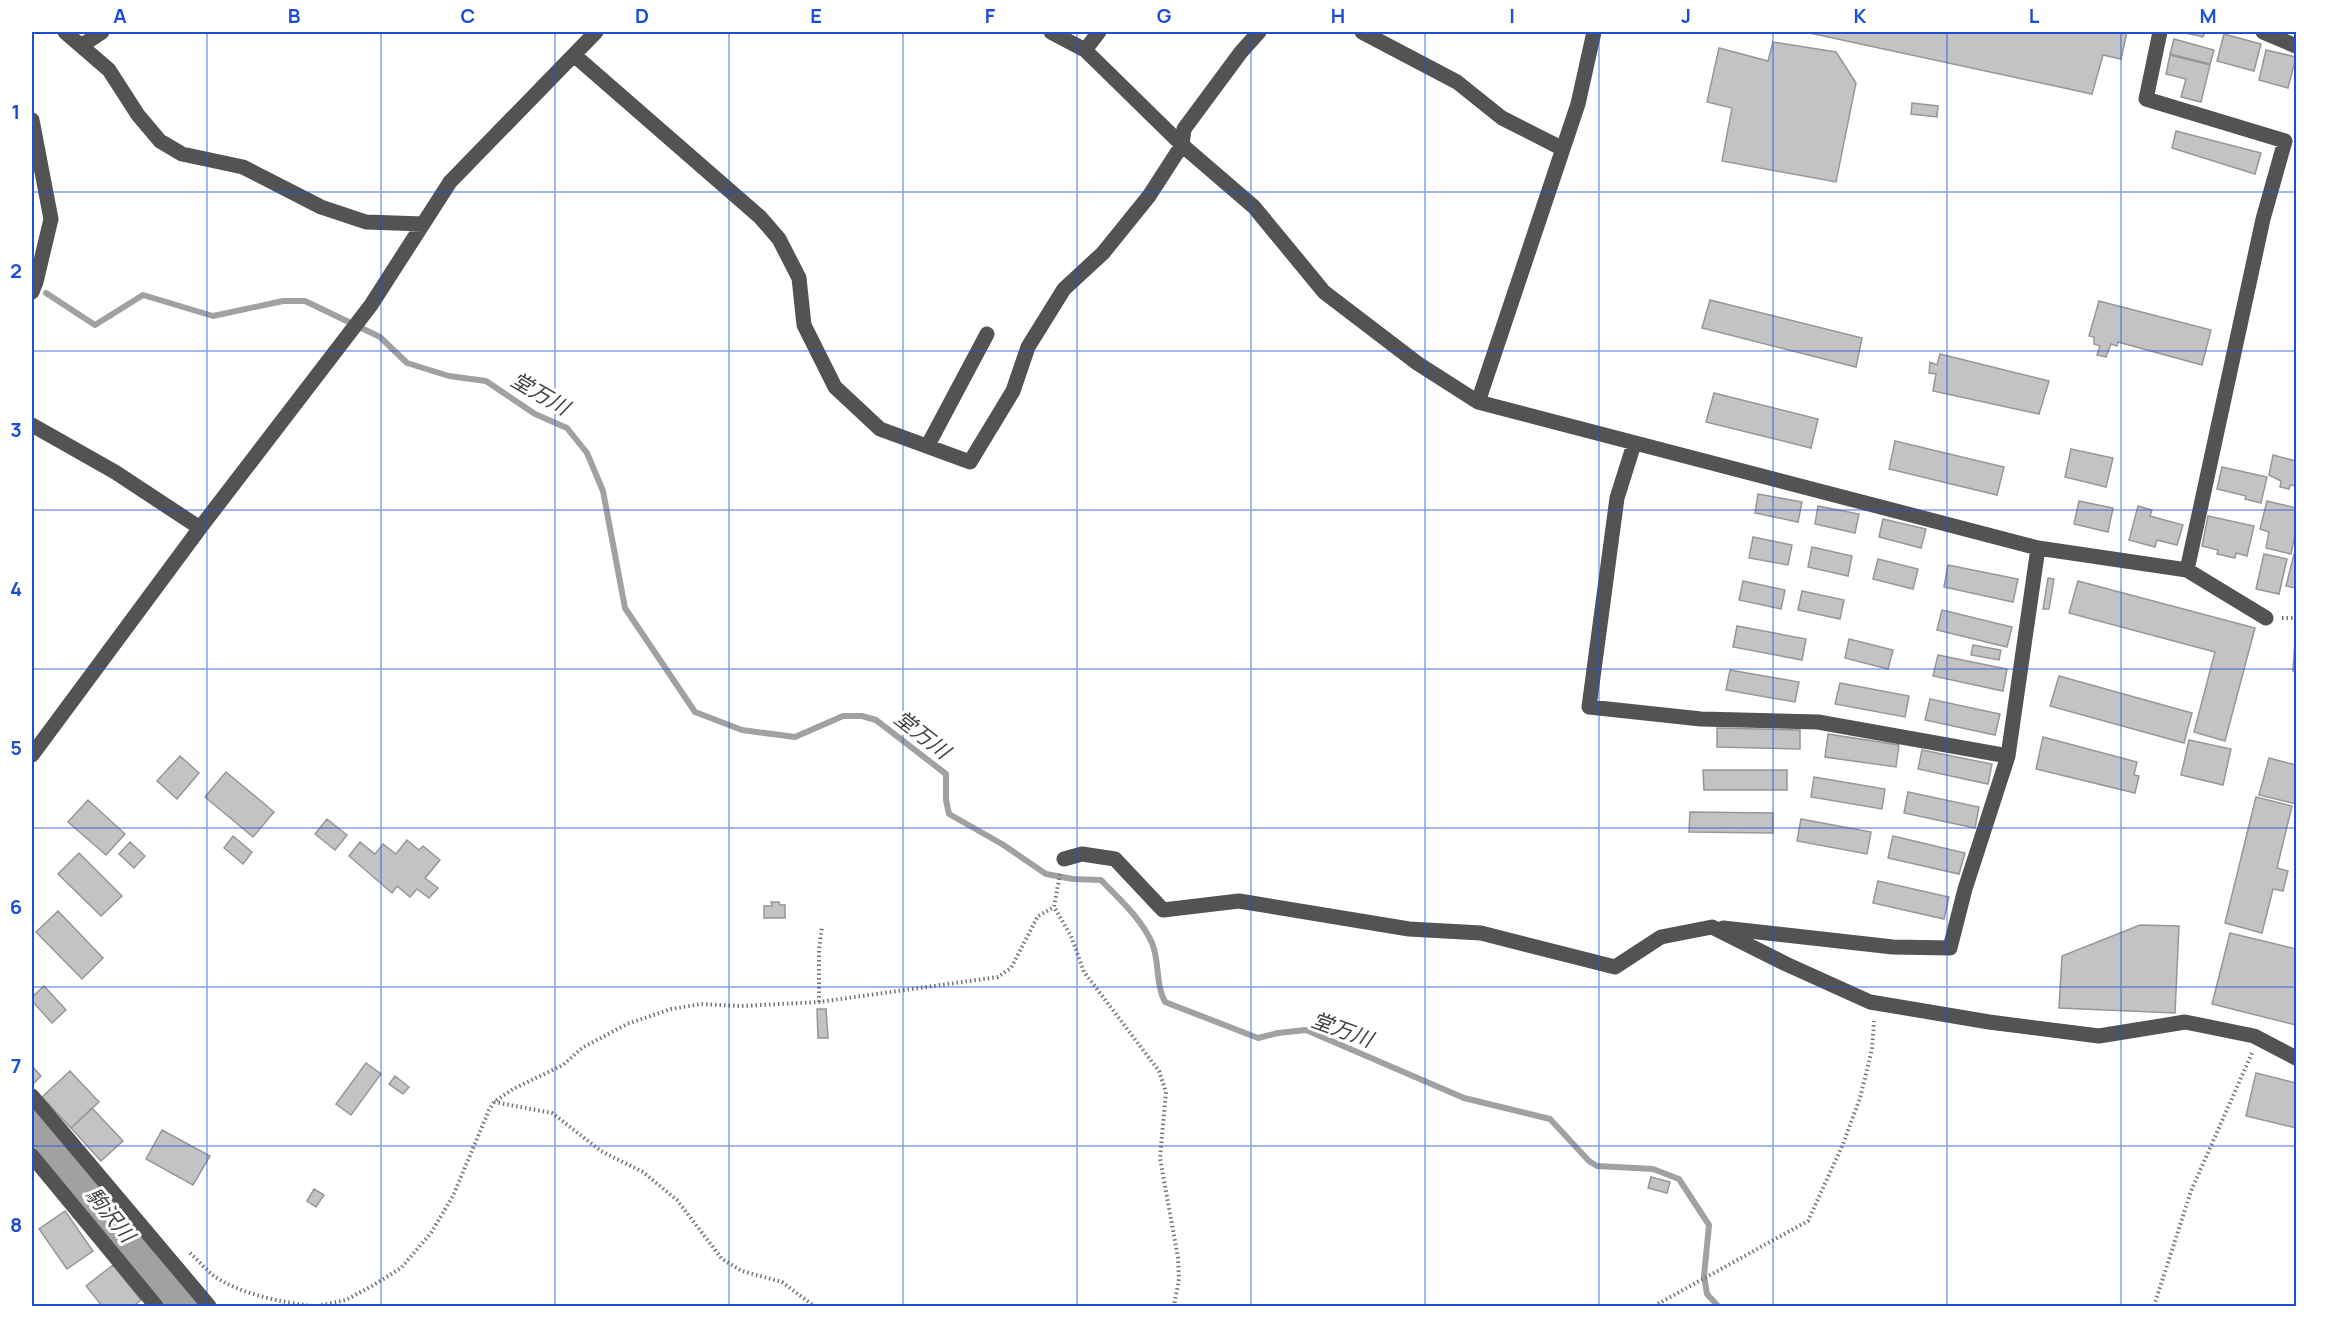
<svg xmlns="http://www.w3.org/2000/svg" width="2328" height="1338" font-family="Manrope,'Noto Sans JP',sans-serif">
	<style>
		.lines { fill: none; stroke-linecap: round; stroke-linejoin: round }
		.stream { stroke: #a1a1a1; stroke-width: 6 }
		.river { stroke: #a1a1a1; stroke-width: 38 }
		.building { fill: #c3c3c3; stroke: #979797; stroke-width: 1.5 }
		.path { stroke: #757575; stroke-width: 4; stroke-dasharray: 1.5 3; stroke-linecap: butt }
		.minor { stroke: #535353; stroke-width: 15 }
		.grid { fill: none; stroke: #1d4ed8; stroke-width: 1.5; stroke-opacity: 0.55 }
		.labels { text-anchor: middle; stroke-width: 6; stroke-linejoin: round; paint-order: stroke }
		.water-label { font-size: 21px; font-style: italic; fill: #424242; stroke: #fff }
		.neatline { fill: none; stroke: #1d4ed8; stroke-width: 2 }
		.grid-label { font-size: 20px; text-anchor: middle; font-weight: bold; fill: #1d4ed8 }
	</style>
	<rect width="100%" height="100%" fill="#fff"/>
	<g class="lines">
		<path class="stream" d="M46 293 95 325 143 295 213 316 283 301H305L380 337 407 363 449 376 486 381 535 414 567 428 587 453 603 491 625 608 695 712 742 730 795 737 843 716H862L876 720 946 774V800L949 814 1002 844 1046 874 1073 879 1101 880C1119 899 1141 918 1152 943 1160 962 1155 983 1165 1002L1258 1038 1278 1033 1306 1030 1464 1098 1550 1119 1589 1161 1597 1166 1653 1169 1679 1179 1709 1225 1704 1276 1707 1294 1718 1306"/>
		<path class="river" d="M32 1128 89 1190 183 1306"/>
	</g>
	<path class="building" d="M1805 32H2127L2121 59 2103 55 2092 94Z
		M2181 32H2205L2203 37Z
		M2224 34 2261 44 2254 71 2217 61Z
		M2174 39 2214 50 2210 64 2170 54Z
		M1773 42 1836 52 1856 83 1836 182 1722 161 1732 108 1707 102 1719 48 1768 61Z
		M2266 50 2296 57 2288 88 2259 80Z
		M2170 55 2210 65 2201 102 2181 97 2186 79 2166 74Z
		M1912 103 1938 106 1937 117 1911 114Z
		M2176 131 2261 153 2255 174 2172 148Z
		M1710 300 1862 338 1856 367 1702 328Z
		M2099 301 2211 330 2202 365 2118 342 2117 346 2111 344 2106 357 2097 355 2100 346 2094 344V337L2089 336Z
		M1940 354 2049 381 2039 414 1933 391 1936 374 1929 373 1930 362 1937 365Z
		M1714 393 1818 419 1811 448 1706 422Z
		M1895 441 2004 467 1997 495 1889 469Z
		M2071 449 2113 458 2106 487 2065 477Z
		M2273 455 2296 461V486L2290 485 2289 489 2280 487 2281 481 2269 475Z
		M2222 467 2267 477 2261 503 2245 499 2246 496 2217 489Z
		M1758 494 1802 502 1798 522 1755 513Z
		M2079 501 2113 508 2108 532 2074 524Z
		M2267 501 2296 508V530L2291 554 2266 548 2269 532 2260 529Z
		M1818 506 1859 514 1855 533 1815 524Z
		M2138 506 2152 510 2150 516 2183 525 2177 545 2157 540 2155 547 2129 540Z
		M2208 516 2254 526 2247 556 2236 553 2235 558 2217 554 2218 550 2202 546Z
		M1883 519 1926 529 1921 548 1879 537Z
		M1753 537 1792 545 1788 565 1749 558Z
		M1812 547 1852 556 1848 576 1808 567Z
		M2264 554 2287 559 2279 594 2256 589Z
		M2294 554 2296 555V588L2286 586Z
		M1878 559 1918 569 1913 589 1873 579Z
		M1948 565 2018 579 2013 602 1944 587Z
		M2048 578 2054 579 2049 609H2043Z
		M1743 581 1785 590 1781 609 1739 600Z
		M2078 581 2255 628 2225 741 2194 732 2215 652 2069 613Z
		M1802 591 1844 600 1840 619 1798 610Z
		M1942 610 2012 627 2007 647 1937 630Z
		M1737 626 1806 639 1802 660 1733 647Z
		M1849 639 1893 650 1888 669 1845 658Z
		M2295 641H2296V671H2293Z
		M1973 645 2001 650 1999 660 1971 655Z
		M1938 655 2007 669 2003 691 1933 676Z
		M1730 670 1799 682 1795 702 1726 690Z
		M2059 676 2192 713 2184 743 2050 706Z
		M1840 683 1909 696 1905 717 1835 704Z
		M1930 699 2000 714 1995 735 1925 720Z
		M1717 728 1800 730V749L1717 747Z
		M1828 734 1899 745 1896 767 1825 757Z
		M2043 737 2137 762 2134 775 2139 776 2135 793 2036 769Z
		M2189 740 2231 749 2223 785 2181 775Z
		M1922 750 1992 764 1988 784 1918 769Z
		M180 756 199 773 177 799 157 781Z
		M2269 758 2296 765V804L2259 795Z
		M1703 770H1787V790H1704Z
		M226 772 274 812 253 837 205 797Z
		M1814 777 1885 789 1882 809 1811 797Z
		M1908 792 1979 807 1975 828 1904 813Z
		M2256 797 2292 806 2277 868 2288 871 2283 891 2273 889 2262 933 2225 923Z
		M88 800 125 834 106 855 68 822Z
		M1690 812 1773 813V833L1689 832Z
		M327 819 347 835 335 850 315 834Z
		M1801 819 1871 832 1867 854 1797 841Z
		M233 836 252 852 243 864 224 848Z
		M1893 836 1965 853 1959 874 1888 858Z
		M407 840 419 850 423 846 440 860 425 878 438 888 429 898 417 889 410 897 397 886 392 893 349 856 360 842 375 854 383 844 396 854Z
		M130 842 145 856 134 868 119 854Z
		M79 853 122 896 101 916 58 874Z
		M1878 881 1949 897 1944 919 1873 903Z
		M771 902H779L780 905H785V918H764V906H772Z
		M58 911 103 958 82 979 36 932Z
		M2140 925 2179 926 2175 1013 2059 1008 2062 956Z
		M2230 933 2296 949V1025L2212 1004Z
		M44 986 66 1010 52 1023 32 1001V997Z
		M817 1009H826L828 1038H818Z
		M366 1063 381 1074 351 1115 336 1104Z
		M32 1066 41 1076 32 1085Z
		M70 1071 99 1102 71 1128 42 1097Z
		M2256 1073 2296 1083V1128L2246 1116Z
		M395 1076 409 1087 403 1094 389 1084Z
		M92 1108 123 1141 101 1161 71 1128Z
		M162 1130 210 1156 193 1185 146 1159Z
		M1651 1177 1670 1182 1667 1193 1648 1188Z
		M314 1189 324 1195 316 1207 307 1201Z
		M65 1211 93 1251 67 1269 39 1229Z
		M113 1265 141 1300 133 1306H102L86 1286Z"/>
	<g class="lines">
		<path class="path" d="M2282 618H2296
			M1060 874 1054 907 1071 936 1084 972 1159 1071 1166 1092 1160 1158 1178 1258 1179 1279 1174 1306
			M819 1002V950L822 926
			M494 1102 552 1113 601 1151 643 1172 677 1200 722 1259 742 1271 782 1282 814 1306
			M190 1253C198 1260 205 1269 214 1276 240 1294 281 1302 312 1306
			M317 1306 346 1300 372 1286 401 1268 431 1233 453 1196 489 1110 494 1102 513 1089 563 1065 582 1048 627 1024 671 1009 701 1004 741 1006 819 1002 998 977 1011 968 1038 916 1054 907
			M1654 1306 1808 1221 1843 1144 1860 1098 1872 1049 1874 1021
			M2154 1306 2191 1191 2252 1053"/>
		<path class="minor" d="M65 32 109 70 138 115 160 141 182 154 243 167 321 207 366 222 423 224
			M1051 32 1085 50 1182 145 1254 207 1324 292 1417 363 1478 402 2038 548 2187 570 2266 618
			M1362 32 1457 82 1502 118 1563 149
			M2160 32 2146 99 2285 141 2263 219 2187 570
			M2263 32 2296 46
			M81 46 102 32
			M1085 50 1099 32
			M574 55 760 217 779 239 799 278 804 325 835 387 880 429 970 462 1013 391 1028 347 1064 289 1103 253 1149 196 1182 145 1184 129 1241 52 1259 32
			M32 120 51 219 36 282 32 292
			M1478 402 1578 104 1594 32
			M32 425 115 472 200 528
			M1634 444 1617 498 1589 707 1701 719 1818 722 2008 756
			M928 445 987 334
			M32 755 200 528 371 305 450 182 596 32
			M1064 859 1082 854 1115 859 1163 910 1239 901 1409 929 1481 933 1615 967 1661 937 1712 927 1786 964 1870 1002 1989 1022 2099 1036 2185 1022 2254 1036 2296 1058
			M1723 928 1893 947 1950 948 1965 889 2008 756 2038 548
			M32 1096 209 1306
			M32 1156 156 1306"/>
	</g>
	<path class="grid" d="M207 32V1306M381 32V1306M555 32V1306M729 32V1306M903 32V1306M1077 32V1306M1251 32V1306M1425 32V1306M1599 32V1306M1773 32V1306M1947 32V1306M2121 32V1306M32 192H2296M32 351H2296M32 510H2296M32 669H2296M32 828H2296M32 987H2296M32 1146H2296"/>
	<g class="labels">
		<g class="water-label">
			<text transform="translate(540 394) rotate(30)" y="7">堂万川</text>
			<text transform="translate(922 735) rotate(38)" y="7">堂万川</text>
			<text transform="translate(1342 1030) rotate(20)" y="7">堂万川</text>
			<text transform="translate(110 1215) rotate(51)" y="7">駒沢川</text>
		</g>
	</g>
	<rect width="2328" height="1338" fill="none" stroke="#ffffff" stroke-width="66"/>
	<rect x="33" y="33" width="2262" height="1272" class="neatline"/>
	<g class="grid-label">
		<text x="120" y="23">A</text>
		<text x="294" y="23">B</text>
		<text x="468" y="23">C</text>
		<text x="642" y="23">D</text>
		<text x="816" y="23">E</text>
		<text x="990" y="23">F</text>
		<text x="1164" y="23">G</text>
		<text x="1338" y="23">H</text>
		<text x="1512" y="23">I</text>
		<text x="1686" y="23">J</text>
		<text x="1860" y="23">K</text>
		<text x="2034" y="23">L</text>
		<text x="2208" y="23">M</text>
		<text x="16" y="119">1</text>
		<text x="16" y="278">2</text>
		<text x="16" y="437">3</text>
		<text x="16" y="596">4</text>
		<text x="16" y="755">5</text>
		<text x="16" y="914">6</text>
		<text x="16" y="1073">7</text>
		<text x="16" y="1232">8</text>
	</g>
</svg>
